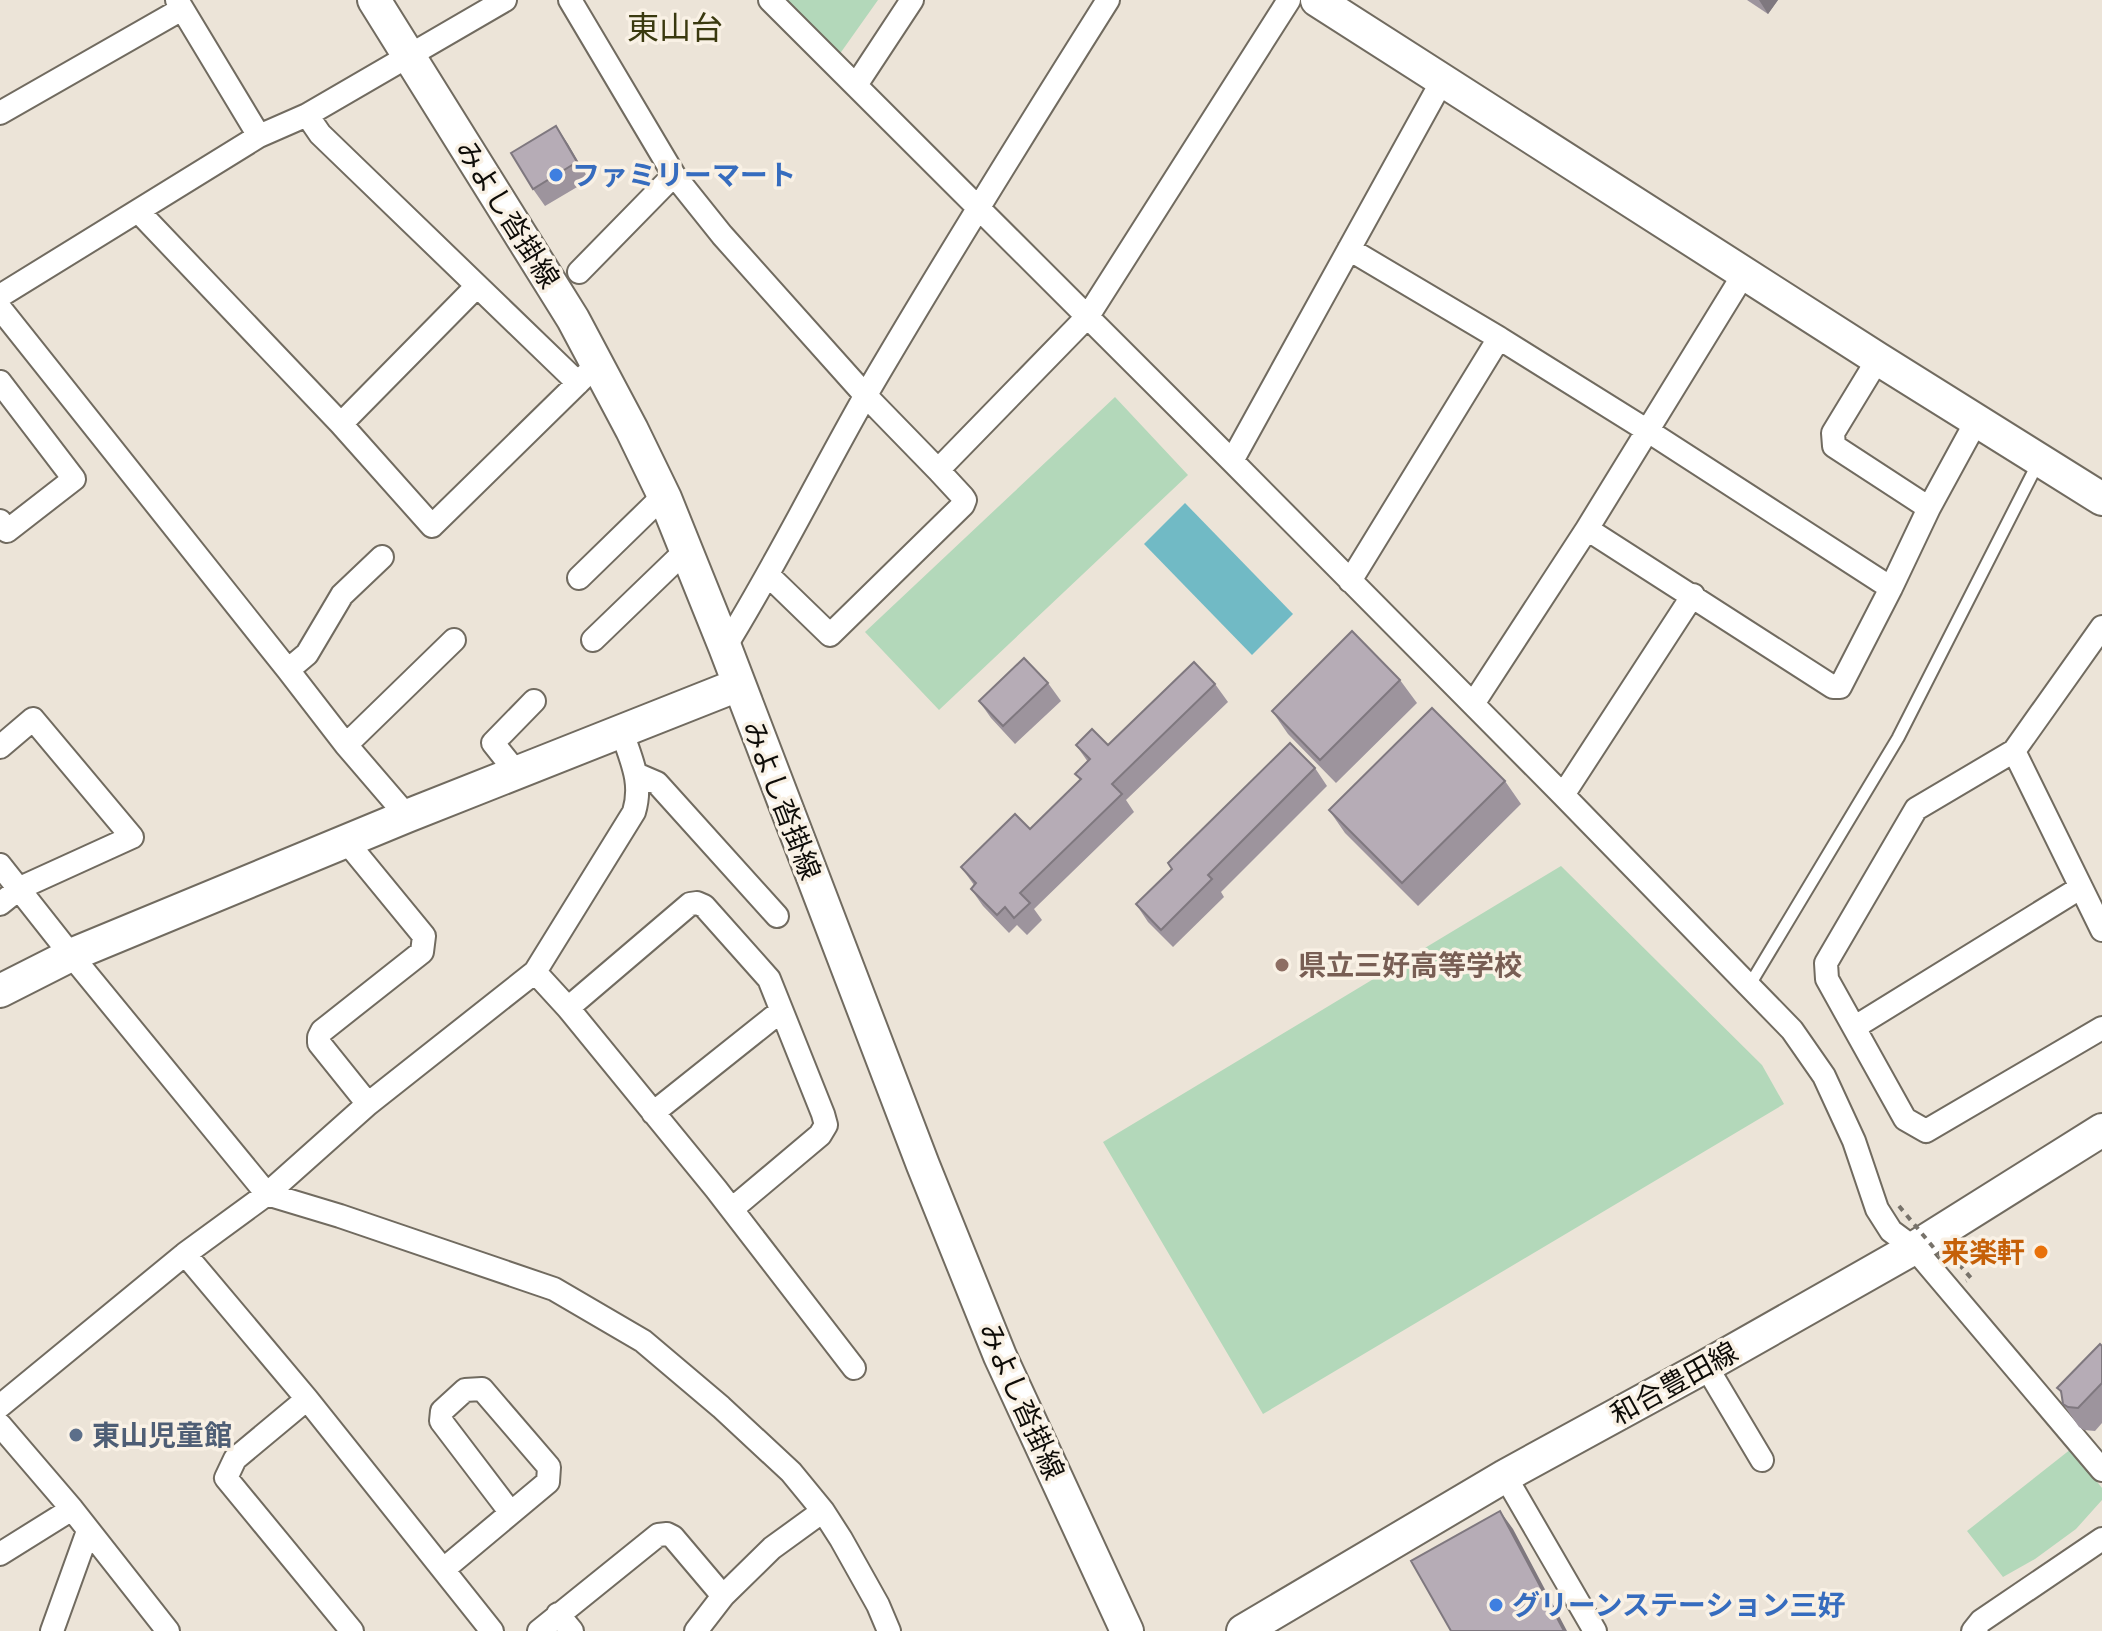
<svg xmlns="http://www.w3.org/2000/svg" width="2102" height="1631" font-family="'Archivo Narrow','Noto Sans JP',sans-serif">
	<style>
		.green { fill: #b3d8ba }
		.water { fill: #71bac5 }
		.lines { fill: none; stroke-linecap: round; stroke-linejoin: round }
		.lane-casing { stroke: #716b60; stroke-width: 15 }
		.street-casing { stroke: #716b60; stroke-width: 26 }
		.secondary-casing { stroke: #716b60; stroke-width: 36 }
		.path { stroke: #77726a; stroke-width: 4; stroke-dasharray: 6 6; stroke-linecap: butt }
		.lane { stroke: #fff; stroke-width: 11 }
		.street { stroke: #fff; stroke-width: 22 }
		.secondary { stroke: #fff; stroke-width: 32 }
		.path-bridge { stroke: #77726a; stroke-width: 4; stroke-dasharray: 6 6; stroke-linecap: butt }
		.wall { fill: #9d949d }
		.shaded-wall { fill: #7f787f }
		.building { fill: #b6acb6; stroke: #7f787f; stroke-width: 2 }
		.shop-dot { fill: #3f7fe0; stroke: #f9f1e5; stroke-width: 3 }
		.education-dot { fill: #8d6e63; stroke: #f9f1e5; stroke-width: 3 }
		.food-dot { fill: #e8710a; stroke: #f9f1e5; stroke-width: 3 }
		.service-dot { fill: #5c6f8a; stroke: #f9f1e5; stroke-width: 3 }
		.labels { text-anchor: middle; stroke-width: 7; stroke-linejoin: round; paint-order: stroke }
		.shop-label { font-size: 28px; font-weight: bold; fill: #366cbe; stroke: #f9f1e5; text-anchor: start }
		.street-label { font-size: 28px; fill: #0e0c08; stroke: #f9f1e5 }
		.education-label { font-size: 28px; font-weight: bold; fill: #785e54; stroke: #f9f1e5; text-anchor: start }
		.food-label { font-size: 28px; font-weight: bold; fill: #c56008; stroke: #f9f1e5; text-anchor: end }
		.service-label { font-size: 28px; font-weight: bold; fill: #4e5e75; stroke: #f9f1e5; text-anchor: start }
		.quarter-label { font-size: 32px; fill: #3a390f; stroke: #f9f1e5 }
	</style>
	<rect width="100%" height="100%" fill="#ece4d8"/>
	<path class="green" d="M786 0H878L839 55Z
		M1115 397 1188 475 939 710 865 632Z
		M1561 866 1762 1065 1784 1104 1263 1414 1103 1142Z
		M2071 1449 2102 1488V1500L2076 1529 2035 1559 2003 1577 1967 1531Z"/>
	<path class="water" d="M1185 503 1293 614 1252 655 1144 544Z"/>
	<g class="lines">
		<g class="lane-casing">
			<path id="lane" d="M1749 986 1898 738 2039 461"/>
		</g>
		<g class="street-casing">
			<path id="street" d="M177 0 259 136
				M570 0 674 175 722 235 866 396 938 470 1088 316 1289 0
				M770 0 1232 461 1563 795 1792 1030 1824 1076 1854 1141 1877 1209 1891 1231 1914 1248 2102 1470
				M856 85 912 0
				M0 113 182 9
				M307 115 320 134 578 383
				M139 212 341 424 432 526 578 383 588 373 600 367
				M1349 249 1499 338 1648 431 1891 588
				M579 272 674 175
				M0 296 259 136 307 115 505 0
				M0 308 288 670 346 745 407 816
				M1878 359 1833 433 1834 446 1929 508
				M0 382 74 479 7 531 0 521
				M341 424 477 286
				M1232 461 1442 81
				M1587 529 1833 687H1840L1891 588 1929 508 1977 420
				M768 575 830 635 963 505 965 500 963 497 938 470
				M579 578 655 504 665 498
				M1350 581 1499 338
				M2102 627 2014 751 2102 930
				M593 640 676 560 688 557
				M725 647C776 565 819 477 867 393 945 260 1026 130 1108 0
				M288 670 307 654 342 595 382 557
				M1473 704 1587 529 1745 272
				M346 745 454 640
				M0 747 33 719 132 837 20 888 0 904
				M2014 751 1916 809 1826 963 1827 979 1905 1119 1926 1131 2102 1028
				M517 773 493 743 534 701
				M636 774 657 783 777 916
				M1563 795 1693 595
				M346 841 424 936 422 952 322 1031 319 1037V1043L368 1104
				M0 865 71 955 267 1194 340 1216 554 1289 643 1341 721 1407 791 1472 823 1511 841 1539 878 1605 889 1631
				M535 972 568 1008 716 1189 854 1368
				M568 1008 690 904 697 903 704 906 769 979 823 1114 826 1125 820 1135 732 1209
				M1855 1027 2080 888
				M653 1113 781 1011
				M185 1254 307 1399 492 1631
				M1706 1366 1762 1460
				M307 1399 235 1459 226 1478 352 1631
				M0 1406 185 1254 267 1194 368 1104 535 972 634 812C643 782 631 760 622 732
				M0 1425 72 1509 168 1631
				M1505 1476 1595 1631
				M0 1554 72 1509
				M444 1569 548 1482 549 1467 482 1389 465 1390 442 1411 441 1421 511 1513
				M558 1614 572 1631
				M52 1631 88 1531
				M539 1631 658 1535 667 1534 673 1537 723 1596
				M696 1631 723 1596 772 1548 823 1511
				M1973 1631 1981 1621 2102 1539"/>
		</g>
		<g class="secondary-casing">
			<path id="secondary" d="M374 0 573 319 632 430 665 498 725 647 923 1165 1000 1356 1127 1631
				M1317 0 1878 359 2102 499
				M0 991 71 955 407 816 738 685
				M1243 1631 1505 1476 1706 1366 1914 1248 2102 1130"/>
		</g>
		<path class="path" d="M1951 1255 1971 1278 1966 1281"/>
		<use href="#lane" class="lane"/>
		<use href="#street" class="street"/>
		<use href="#secondary" class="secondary"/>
		<path class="path-bridge" d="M1899 1206 1943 1259"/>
	</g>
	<path class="wall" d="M1747 0H1778L1768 14Z
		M556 126 589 180 545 206 533 189Z
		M1400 680 1417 703 1336 783 1288 734 1272 711Z
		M1048 683 1061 701 1015 744 991 718 979 701Z
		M1215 684 1228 702 1126 800 1134 812 1034 909 1042 920 1027 935 1017 925 1009 933 983 906 971 889 974 885 961 867 1030 829 1080 780 1075 774 1088 762 1076 745H1108Z
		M1315 768 1327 786 1221 892 1224 897 1173 947 1148 922 1136 904Z
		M1505 781 1521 804 1418 906 1345 833 1329 810Z
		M2102 1346V1423L2095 1431 2084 1430 2079 1427 2063 1404 2061 1393 2057 1388Z"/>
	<path class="shaded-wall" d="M1759 0H1778L1768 14Z
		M556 126 568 144 589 180 577 162Z
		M1500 1511 1513 1529 1567 1631H1564Z"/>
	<path class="building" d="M556 126 577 162 533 189 511 153Z
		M1352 631 1400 680 1320 760 1272 711Z
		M1024 658 1048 683 1003 726 979 701Z
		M1194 662 1215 684 1112 784 1122 794 1020 893 1030 903 1014 918 1005 907 997 915 971 889 976 883 961 867 1015 814 1030 829 1081 779 1075 774 1090 759 1076 745 1092 729 1108 745Z
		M1432 708 1505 781 1402 883 1329 810Z
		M1290 743 1315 768 1208 875 1212 879 1161 930 1136 904 1172 869 1168 863Z
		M2100 1344 2102 1346V1383L2078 1408 2068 1407 2063 1404 2061 1391 2057 1388Z
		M1500 1511 1564 1631H1451L1411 1561Z"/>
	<g class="shop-dot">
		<circle cx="556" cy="175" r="8"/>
		<circle cx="1496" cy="1605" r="8"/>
	</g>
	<circle class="education-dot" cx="1282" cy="965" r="8"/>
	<circle class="food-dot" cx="2041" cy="1252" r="8"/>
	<circle class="service-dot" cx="76" cy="1435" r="8"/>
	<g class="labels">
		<g class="shop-label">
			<text x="572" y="185">ファミリーマート</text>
			<text x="1512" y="1615">グリーンステーション三好</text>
		</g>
		<g class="street-label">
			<text transform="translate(508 214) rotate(58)" y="10">みよし沓掛線</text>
			<text transform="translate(782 800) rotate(69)" y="10">みよし沓掛線</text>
			<text transform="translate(1674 1383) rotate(-29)" y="10">和合豊田線</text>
			<text transform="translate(1022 1401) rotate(66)" y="10">みよし沓掛線</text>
		</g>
		<g class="education-label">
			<text x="1298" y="975">県立三好高等学校</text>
		</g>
		<g class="food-label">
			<text x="2025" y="1262">来楽軒</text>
		</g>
		<g class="service-label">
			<text x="92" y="1445">東山児童館</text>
		</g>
		<g class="quarter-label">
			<text x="675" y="39">東山台</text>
		</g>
	</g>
</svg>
